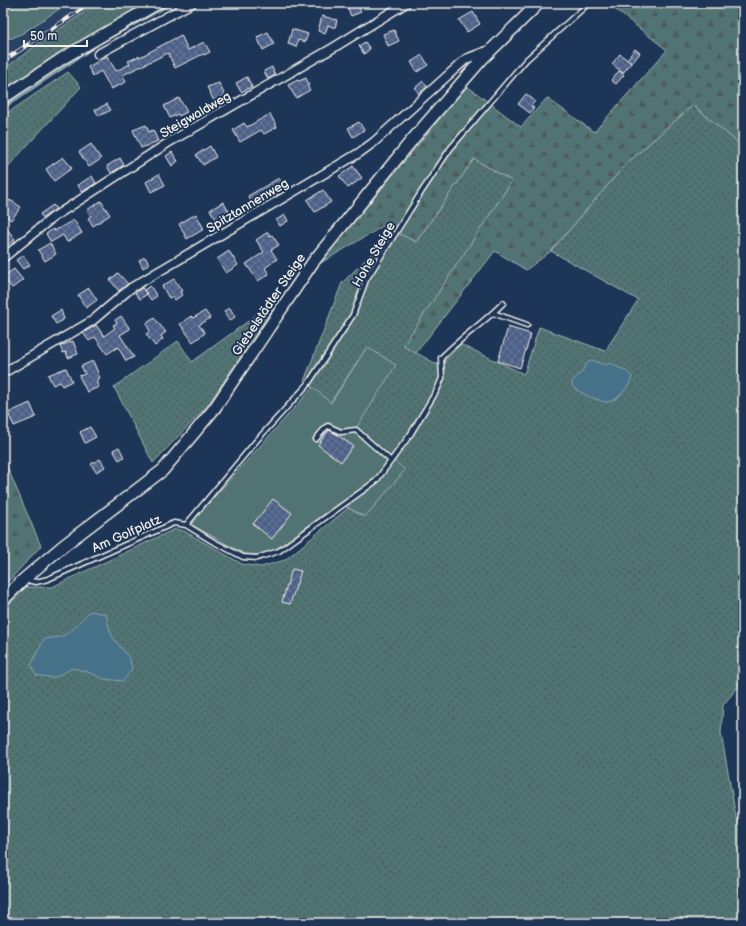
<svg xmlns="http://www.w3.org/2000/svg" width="746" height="926" font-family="'Balsamiq Sans',sans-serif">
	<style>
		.built { fill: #2c4266 }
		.grass { fill: url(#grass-dots); stroke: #a2b2ae }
		.forest { fill: url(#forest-firs); stroke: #a2b2ae }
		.garden { fill: #517373; stroke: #a2b2ae }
		.water { fill: #457189; stroke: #8ba4af }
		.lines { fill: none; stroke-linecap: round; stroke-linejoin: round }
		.stream { stroke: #8ba4af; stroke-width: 2.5 }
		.building { fill: url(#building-cross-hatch); stroke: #f4f1e8 }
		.lane-casing { stroke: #f4f1e8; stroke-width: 7 }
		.street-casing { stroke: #f4f1e8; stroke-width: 11 }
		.secondary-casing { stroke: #f4f1e8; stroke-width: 14 }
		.lane { stroke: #1d3557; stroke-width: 4 }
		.street { stroke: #1d3557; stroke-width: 8 }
		.secondary { stroke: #1d3557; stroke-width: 11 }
		.rail-casing { stroke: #f4f1e8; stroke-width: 4 }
		.rail { stroke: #1d3557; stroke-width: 2.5; stroke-dasharray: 8; stroke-linecap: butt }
		.labels { text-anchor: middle; stroke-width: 4; stroke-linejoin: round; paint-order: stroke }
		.street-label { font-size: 13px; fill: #f4f1e8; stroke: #1d3557 }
	</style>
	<defs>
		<pattern id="grass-dots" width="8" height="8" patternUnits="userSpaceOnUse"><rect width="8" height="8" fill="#517373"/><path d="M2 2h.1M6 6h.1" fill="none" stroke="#4d5b5a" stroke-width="1.8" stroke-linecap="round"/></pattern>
		<pattern id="forest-firs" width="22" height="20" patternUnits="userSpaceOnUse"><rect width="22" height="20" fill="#517373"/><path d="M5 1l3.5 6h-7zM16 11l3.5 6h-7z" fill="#4d5b5a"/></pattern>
		<pattern id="building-cross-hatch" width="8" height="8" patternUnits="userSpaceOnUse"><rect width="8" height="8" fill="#4e6188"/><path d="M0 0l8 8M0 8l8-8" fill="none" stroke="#687899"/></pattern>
	</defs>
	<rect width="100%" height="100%" fill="#1d3557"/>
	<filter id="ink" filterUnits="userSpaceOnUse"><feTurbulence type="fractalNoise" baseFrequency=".025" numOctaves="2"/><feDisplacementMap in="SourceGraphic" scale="8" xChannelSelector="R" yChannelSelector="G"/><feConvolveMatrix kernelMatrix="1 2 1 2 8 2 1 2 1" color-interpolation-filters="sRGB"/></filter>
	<g filter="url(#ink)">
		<path class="built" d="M68 3H98L39 43 3 70V44L23 33Z"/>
		<path class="grass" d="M98 3H158L53 57 3 90V70L39 43Z
			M68 72 81 87 3 172V116Z
			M693 105 737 142 743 138V688L738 687 723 705 721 733 736 817 743 828V923H3V611L26 587H52L175 529 184 531 242 564 261 567 285 560 348 508 365 517 357 427 367 347 330 403 304 381 342 283 394 231 416 242 474 159 512 181 404 346 440 366 460 344 524 374 539 327 605 351 638 300 551 251 626 164Z
			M280 298 208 405 153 463 114 387 178 341 192 362Z"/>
		<path class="forest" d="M607 3H743V138L737 142 693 105 626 164 551 251 526 270 495 251 416 353 403 346 512 181 474 159 416 242 383 226 319 264 467 86 521 127 547 98 594 132 667 50Z
			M3 457 41 546 3 587Z"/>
		<path class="garden" d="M3 3H68L23 33 10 39 3 28Z
			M367 347 396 365 357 427 405 470 365 517 340 503 276 549 257 555 245 554 190 524 313 387 331 403Z"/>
		<path class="water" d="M592 360 605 365 611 363C618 368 628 370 632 377 629 386 619 400 608 402 603 403 577 392 573 387 572 385 572 383 572 381L581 373 587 363Z
			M90 611 106 614C108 624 110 634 116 642 125 654 129 653 132 669L123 681 104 679 88 672 73 668 53 678 36 675 31 665 44 639 61 637 71 631Z"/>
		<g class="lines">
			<path class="stream" d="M3 108 99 44 173 3"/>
		</g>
		<path class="building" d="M353 3H357L361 12 351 16 347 6Z
			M473 12 480 24 467 32 459 20Z
			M322 16 337 20 335 28 328 25 325 34 318 31Z
			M292 29 308 34 305 42 298 40 296 47 288 44Z
			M394 30 399 41 388 46 383 34Z
			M268 32 274 44 263 50 257 37Z
			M181 35 188 50 204 42 210 52 204 55 203 54 175 68 168 53 123 75 126 82 111 89 101 71 93 76 88 67 107 56 116 71 130 64 128 61 140 56V57Z
			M365 42 370 49 364 54 359 46Z
			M635 49 640 53 632 63 627 59Z
			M620 54 631 63 623 73 612 64Z
			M422 55 428 65 417 72 411 62Z
			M272 67 275 75 268 79 264 71Z
			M619 71 624 75 616 84 611 80Z
			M247 77 252 87 241 92 236 83Z
			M306 78 309 85 307 86 310 90 296 98 288 85 298 80 299 81Z
			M423 81 427 87 419 94 415 88Z
			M219 83 225 96 214 101 207 87Z
			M526 94 535 101 531 106 534 108 530 113 518 104Z
			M179 98 187 112 179 116 178 114 170 118 164 106Z
			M107 104 111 110 99 116 95 110Z
			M270 114 277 127 264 134 261 130 240 142 233 130 244 123 247 127Z
			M359 122 364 130 353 137 348 128Z
			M146 125 149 132 153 130 158 141 141 148 133 130Z
			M91 144 101 159 89 167 79 152Z
			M210 146 216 157 203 165 196 155Z
			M172 152 178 161 172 166 166 156Z
			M63 157 72 168 54 181 46 169Z
			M120 158 124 165 111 173 107 166Z
			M353 166 362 178 348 188 339 176Z
			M159 174 165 185 151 192 146 182Z
			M92 176 96 183 82 192 78 185Z
			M279 178 286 190 254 206 248 196Z
			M323 190 331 202 315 212 307 200Z
			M10 200 21 207 11 220 3 214V209Z
			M101 201 110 215 93 226 88 218 91 216 87 210Z
			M223 202 232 216 219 224 210 210Z
			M53 205 56 209 43 218 40 214Z
			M244 207 248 212 242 216 238 211Z
			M196 214 204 229 187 239 179 224Z
			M285 215 288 221 280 226 276 220Z
			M74 220 82 233 67 242 63 235 51 242 46 234 53 229 54 231Z
			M3 224 15 239 3 249Z
			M268 232 270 236 272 235 279 245 271 250 277 259 265 268 269 274 258 281 246 264 264 252 256 240Z
			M50 243 56 254 45 261 38 250Z
			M229 251 238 265 226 273 217 259Z
			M23 255 30 265 23 269 16 260Z
			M145 257 149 264 143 268 139 260Z
			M14 269 23 280 12 288 3 277Z
			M118 273 128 284 119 291 110 280Z
			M174 279 182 291 180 292 182 295 175 300 173 296 169 298 162 286Z
			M150 286 157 296 151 300 144 290Z
			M89 288 97 300 86 308 78 295Z
			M142 288 147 294 140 299 135 293Z
			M230 308 235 317 229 321 224 311Z
			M61 310 64 319 56 324 51 316Z
			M205 311 210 318 199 325 205 333 193 342 180 324 191 316 193 318Z
			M121 316 130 329 120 335 134 357 126 361 118 347 107 354 95 337 89 341 83 333 96 325 104 336 115 328 113 325 117 323 115 320Z
			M154 318 166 332 161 336 163 339 155 346 146 334 150 331 146 324Z
			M508 327 531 334 520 368 498 361Z
			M73 341 78 354 68 358 66 352 63 353 60 346Z
			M93 361 100 378 97 379 98 381H96L99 387 87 392 79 376 85 374 81 366Z
			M66 368 72 381 62 386 60 382 53 385 48 375Z
			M30 403 36 417 14 426 8 413Z
			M90 427 96 437 85 443 80 432Z
			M329 430 336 434 353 446 341 462 318 445Z
			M119 447 124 457 119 460 113 450Z
			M100 459 105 467 96 472 91 464Z
			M273 499 292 513 272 539 253 524Z
			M292 569 301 571 290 604 282 602Z"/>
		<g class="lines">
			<g class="lane-casing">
				<path id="lane" d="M493 313 527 325
					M316 439 326 427 328 426 341 432 356 430 391 461
					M186 525 257 440 308 384 353 315 366 280 422 191 450 149 526 60 589 3
					M26 580 36 582 48 579 174 523 186 525 212 541 243 557 257 558 279 551 376 481 410 435 437 390 442 378 441 358C460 338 484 323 503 303"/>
			</g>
			<g class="street-casing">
				<path id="street" d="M98 54 192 3
					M3 258 52 218 171 141 333 48 406 3
					M3 373 92 321 131 288 151 276 359 153 374 142 466 59 487 51"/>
			</g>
			<g class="secondary-casing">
				<path id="secondary" d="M3 98 63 58 158 3
					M3 600 24 579 63 546 163 470 214 409 313 262 412 140 483 58 539 3"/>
			</g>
			<use href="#lane" class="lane"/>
			<use href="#street" class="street"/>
			<use href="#secondary" class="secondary"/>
			<g class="rail-casing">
				<path id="rail" d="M3 61 91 3"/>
			</g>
			<use href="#rail" class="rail"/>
		</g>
	</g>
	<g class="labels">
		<g class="street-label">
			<text transform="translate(195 114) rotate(-30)" y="5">Steigwaldweg</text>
			<text transform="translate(247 205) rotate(-31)" y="5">Spitztannenweg</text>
			<text transform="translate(373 254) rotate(-60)" y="5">Hohe Steige</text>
			<text transform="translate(268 304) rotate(-56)" y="5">Giebelstädter Steige</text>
			<text transform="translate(126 533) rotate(-24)" y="5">Am Golfplatz</text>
		</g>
	</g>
	<rect width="746" height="926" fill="none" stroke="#1d3557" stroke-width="16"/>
	<rect x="8" y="8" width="730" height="910" fill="none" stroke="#f4f1e8" stroke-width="1.5" filter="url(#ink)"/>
	<path d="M24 40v6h63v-6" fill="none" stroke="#f4f1e8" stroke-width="2"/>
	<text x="30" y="40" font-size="12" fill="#f4f1e8" stroke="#1d3557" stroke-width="3" paint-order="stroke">50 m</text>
</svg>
